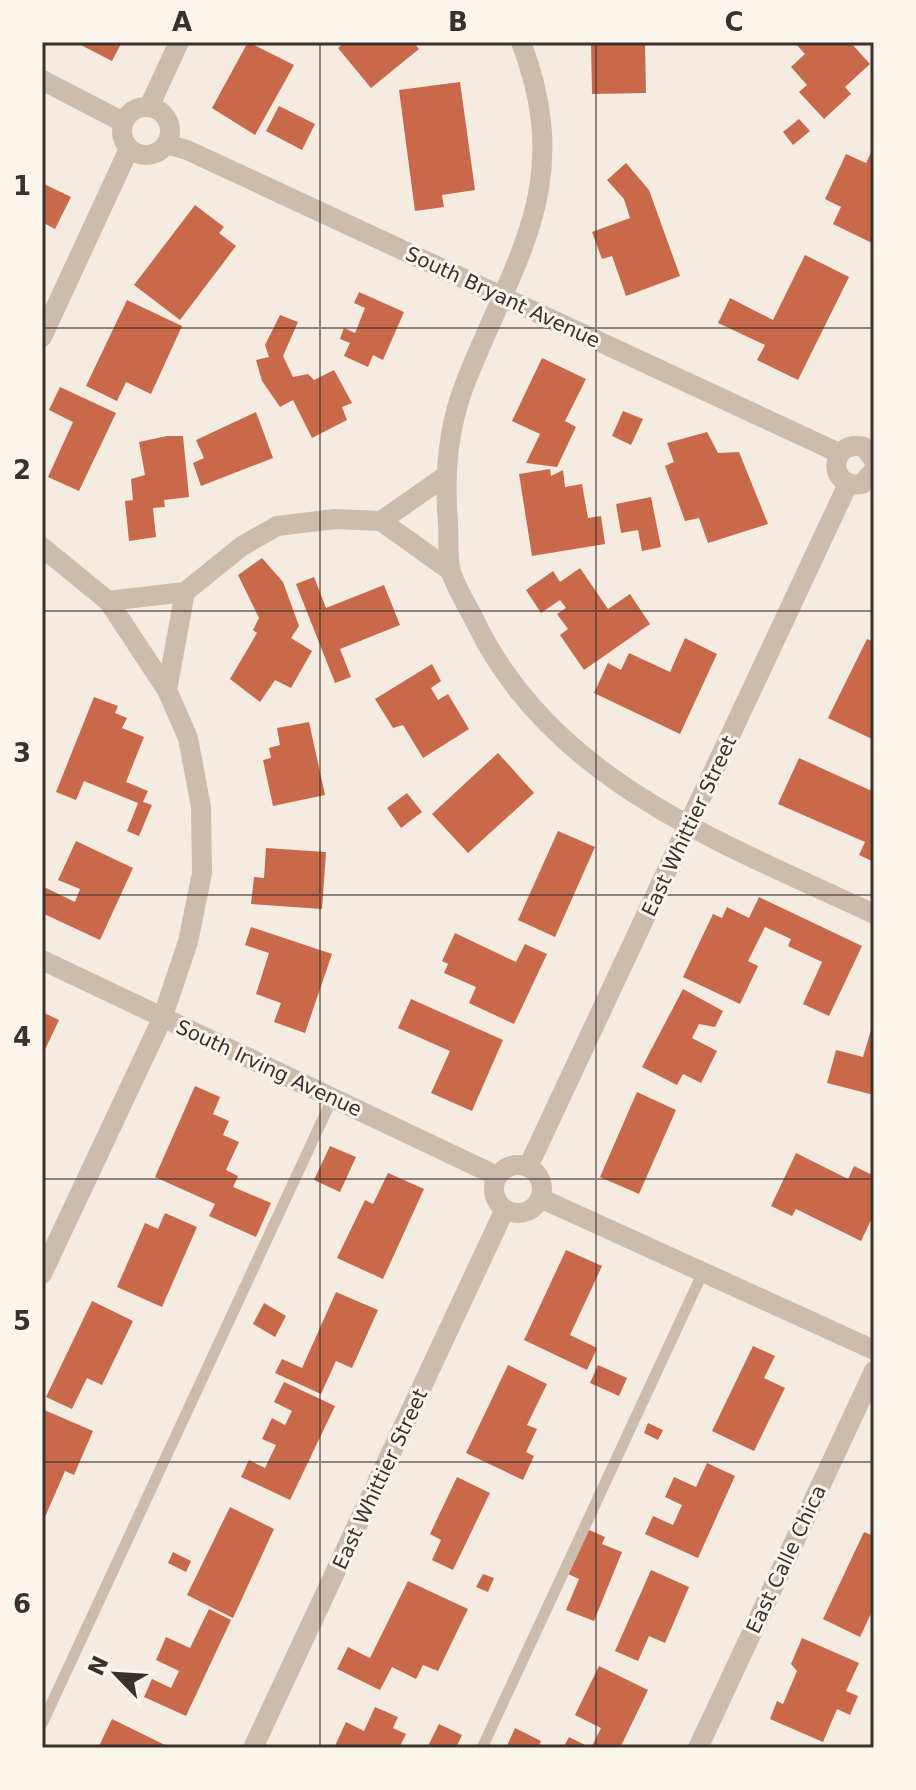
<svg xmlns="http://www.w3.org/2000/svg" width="916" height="1790" font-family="'DejaVu Sans',sans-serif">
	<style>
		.building { fill: #c8694b }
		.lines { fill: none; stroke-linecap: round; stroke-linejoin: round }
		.service { stroke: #cdbbac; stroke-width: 11 }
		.minor { stroke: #cdbbac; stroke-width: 20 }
		.grid { fill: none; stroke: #3b302b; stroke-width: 2; stroke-opacity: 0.55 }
		.labels { text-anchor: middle; stroke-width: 6; stroke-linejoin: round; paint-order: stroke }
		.street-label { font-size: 20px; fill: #3b302b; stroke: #fbf5ee }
		.neatline { fill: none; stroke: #3b302b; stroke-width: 3 }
		.grid-label { font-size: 26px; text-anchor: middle; font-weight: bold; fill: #3b302b }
	</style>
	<rect width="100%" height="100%" fill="#f4ebe1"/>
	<path class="building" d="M75 42H122L112 61Z
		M248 42 294 65 255 135 212 108Z
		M345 42H413L419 49 371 88 338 48Z
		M591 42H645L646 93 592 94Z
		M794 42H850L870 64 845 87 851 94 824 119 799 92 807 85 791 67 805 54Z
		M460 82 475 190 442 195 444 207 415 211 399 90Z
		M279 106 315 124 302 150 266 131Z
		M799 119 810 131 793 145 783 132Z
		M874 146V244L833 224 841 207 825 199 846 154 866 163Z
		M626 163 649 190 680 276 626 296 612 256 602 259 592 232 630 218 624 199 607 180Z
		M42 183 71 197 55 229 42 222Z
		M195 205 224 227 219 233 236 246 180 320 134 285Z
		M805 255 849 277 798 380 757 360 765 345 718 323 730 298 773 320Z
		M359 292 404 312 383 360 373 355 368 367 344 356 350 343 340 339 344 328 355 333 365 308 354 303Z
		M127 300 182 326 151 394 126 382 117 401 86 386Z
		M280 315 298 322 283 356 293 377 308 374 314 380 334 370 352 403 342 407 347 420 312 438 293 400 280 407 262 381 256 360 269 357 265 345Z
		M542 358 586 379 565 421 576 427 557 467 526 463 540 434 512 421Z
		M60 387 116 413 79 491 48 477 73 422 49 410Z
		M623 411 643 419 631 445 612 436Z
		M256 412 273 458 201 486 193 463 204 458 196 440Z
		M707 432 718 453 739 452 768 524 708 543 699 518 685 521 665 466 674 462 667 443Z
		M167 436H183L189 497 164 500 165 507 153 508 156 537 129 541 125 501 133 500 131 479 145 475 139 442Z
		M550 469 551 476 563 470 565 487 582 484 588 518 601 516 605 544 532 556 519 474Z
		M651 497 661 547 642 551 638 530 621 533 616 504Z
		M262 558 283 582 299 626 291 638 312 651 291 688 275 680 260 702 230 679 257 633 253 630 259 618 238 575Z
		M580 568 608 609 630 594 650 624 584 670 560 635 568 629 557 614 566 608 560 600 541 613 526 590 553 571 560 582Z
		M314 577 326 608 384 585 400 625 340 649 351 677 335 683 296 584Z
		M685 638 717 654 680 734 594 693 608 663 621 670 629 653 670 672Z
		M867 639 874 642V740L828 718Z
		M432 664 441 681 431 688 438 700 448 694 469 729 423 758 403 725 393 728 375 699Z
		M94 697 118 706 115 713 127 718 122 728 144 737 126 782 148 791 143 802 152 805 139 836 127 831 138 803 84 781 76 800 56 792Z
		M309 722 325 795 273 806 263 760 271 758 269 748 280 745 277 728Z
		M498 753 534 793 468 853 432 814Z
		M799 758 874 792V862L859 855 865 842 778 804Z
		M407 793 422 812 401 828 387 808Z
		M558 831 595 847 555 937 518 920Z
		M76 841 133 868 100 940 42 913V886L75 902 80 889 58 880Z
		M266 848 326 852 322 909 251 904 254 877 264 878Z
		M759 897 862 946 829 1016 803 1004 822 962 788 946 791 939 765 927 748 961 758 966 740 1004 683 977 713 914 722 918 727 907 749 918Z
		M251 927 332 954 305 1033 274 1022 281 1003 256 994 269 953 245 945Z
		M455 933 516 962 525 944 547 954 514 1024 469 1003 476 987 444 973 448 964 442 961Z
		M683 989 723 1011 715 1027 699 1024 692 1038 717 1051 701 1083 683 1074 677 1085 642 1067Z
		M411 999 503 1040 472 1111 431 1093 450 1051 398 1028Z
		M42 1012 59 1020 42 1056Z
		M874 1020V1095L827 1083 836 1050 863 1057Z
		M195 1086 220 1097 213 1114 229 1121 223 1135 239 1142 226 1170 238 1176 233 1187 271 1203 256 1237 209 1216 215 1204 155 1177Z
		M637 1092 676 1110 639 1194 600 1177Z
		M330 1146 356 1157 340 1192 314 1180Z
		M796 1153 848 1179 854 1166 874 1176V1214L861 1241 796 1209 792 1216 771 1206Z
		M388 1173 424 1189 383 1279 337 1258 365 1200 373 1204Z
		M165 1213 197 1227 162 1307 117 1287 145 1223 158 1229Z
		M566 1250 602 1266 570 1335 597 1348 587 1370 524 1340Z
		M336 1292 378 1310 352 1368 336 1361 321 1394 275 1373 282 1359 302 1368Z
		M92 1301 133 1321 102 1385 87 1378 72 1409 46 1397Z
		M264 1303 286 1316 275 1337 253 1324Z
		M753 1346 775 1356 764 1378 785 1388 754 1451 712 1431Z
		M508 1365 547 1384 527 1425 537 1429 526 1452 534 1456 523 1480 466 1453Z
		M598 1365 627 1378 619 1396 590 1383Z
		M284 1382 335 1406 290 1500 241 1477 249 1460 265 1468 276 1445 262 1439 272 1418 285 1425 292 1411 274 1402Z
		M42 1409 93 1431 74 1475 65 1471 45 1517Z
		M648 1423 663 1430 658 1440 644 1433Z
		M707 1463 735 1476 698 1558 645 1534 653 1516 673 1525 682 1505 665 1497 674 1477 696 1487Z
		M457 1477 490 1493 453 1570 432 1560 441 1540 430 1534Z
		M230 1507 274 1529 233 1618 187 1595Z
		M587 1529 605 1537 602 1544 622 1552 594 1621 566 1610 579 1579 568 1574Z
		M864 1532 874 1536V1607L860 1637 823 1619Z
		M173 1552 191 1561 186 1572 168 1563Z
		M651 1570 689 1587 665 1643 649 1636 638 1661 615 1651Z
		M483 1574 494 1578 488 1592 476 1587Z
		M408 1581 468 1609 438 1671 423 1665 416 1679 392 1667 380 1690 337 1669 348 1647 370 1658Z
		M209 1609 231 1620 186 1716 144 1697 152 1679 171 1688 179 1671 156 1660 166 1637 190 1648Z
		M802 1638 859 1663 846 1691 858 1696 850 1715 837 1709 823 1742 770 1719 777 1701 783 1704 797 1671 791 1664Z
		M599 1666 648 1690 620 1748H563L569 1737 591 1748 601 1728 575 1715Z
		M375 1707 398 1717 393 1728 406 1734 399 1748H334L346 1722 364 1731Z
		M112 1719 171 1748H98Z
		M439 1724 462 1735 456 1748H427Z
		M515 1728 541 1741 538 1748 507 1746Z"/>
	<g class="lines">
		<path class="service" d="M42 1724 333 1097
			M482 1748 704 1270"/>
		<path class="minor" d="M521 42C575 184 516 255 466 381 448 426 444 476 448 523 449 539 447 557 451 572 456 588 467 605 475 621 551 781 723 843 874 914
			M42 80 123 122
			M122 131a24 24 0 1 1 48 0a24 24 0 1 1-48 0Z
			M149 107 179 42
			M166 144 187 150 839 453
			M42 337 129 149
			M874 460 864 447C829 438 826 490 862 484L874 470
			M381 521 451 571
			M42 547 108 601 167 690 188 738 201 807 202 873 188 942 162 1019 42 1274
			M108 601 185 592
			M167 690 185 592 242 546 277 526 335 519 381 521 444 477
			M42 960 497 1176
			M494 1189a24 24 0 1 1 48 0a24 24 0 1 1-48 0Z
			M528 1167 848 484
			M540 1198 874 1350
			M253 1748 505 1209
			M698 1748 874 1371"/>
	</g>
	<path class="grid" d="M320 42V1748M596 42V1748M42 328H874M42 611H874M42 895H874M42 1179H874M42 1462H874"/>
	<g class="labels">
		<g class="street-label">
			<text transform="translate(503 297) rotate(25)" y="7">South Bryant Avenue</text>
			<text transform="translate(689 826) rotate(-65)" y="7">East Whittier Street</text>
			<text transform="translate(269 1068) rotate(25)" y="7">South Irving Avenue</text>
			<text transform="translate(380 1479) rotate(-65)" y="7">East Whittier Street</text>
			<text transform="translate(786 1559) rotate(-65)" y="7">East Calle Chica</text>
		</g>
	</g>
	<rect width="916" height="1790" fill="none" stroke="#fbf5ee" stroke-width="88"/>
	<g transform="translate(116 1674) rotate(295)" stroke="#fbf5ee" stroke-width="6" paint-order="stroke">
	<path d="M0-6L14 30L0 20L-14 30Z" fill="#3b302b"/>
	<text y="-12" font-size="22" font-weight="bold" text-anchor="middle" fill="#3b302b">N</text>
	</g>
	<rect x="44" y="44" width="828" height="1702" class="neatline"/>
	<g class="grid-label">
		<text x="182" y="31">A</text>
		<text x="458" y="31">B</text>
		<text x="734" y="31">C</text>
		<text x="22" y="195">1</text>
		<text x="22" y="479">2</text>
		<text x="22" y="762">3</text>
		<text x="22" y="1046">4</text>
		<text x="22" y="1330">5</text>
		<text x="22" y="1613">6</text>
	</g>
</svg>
